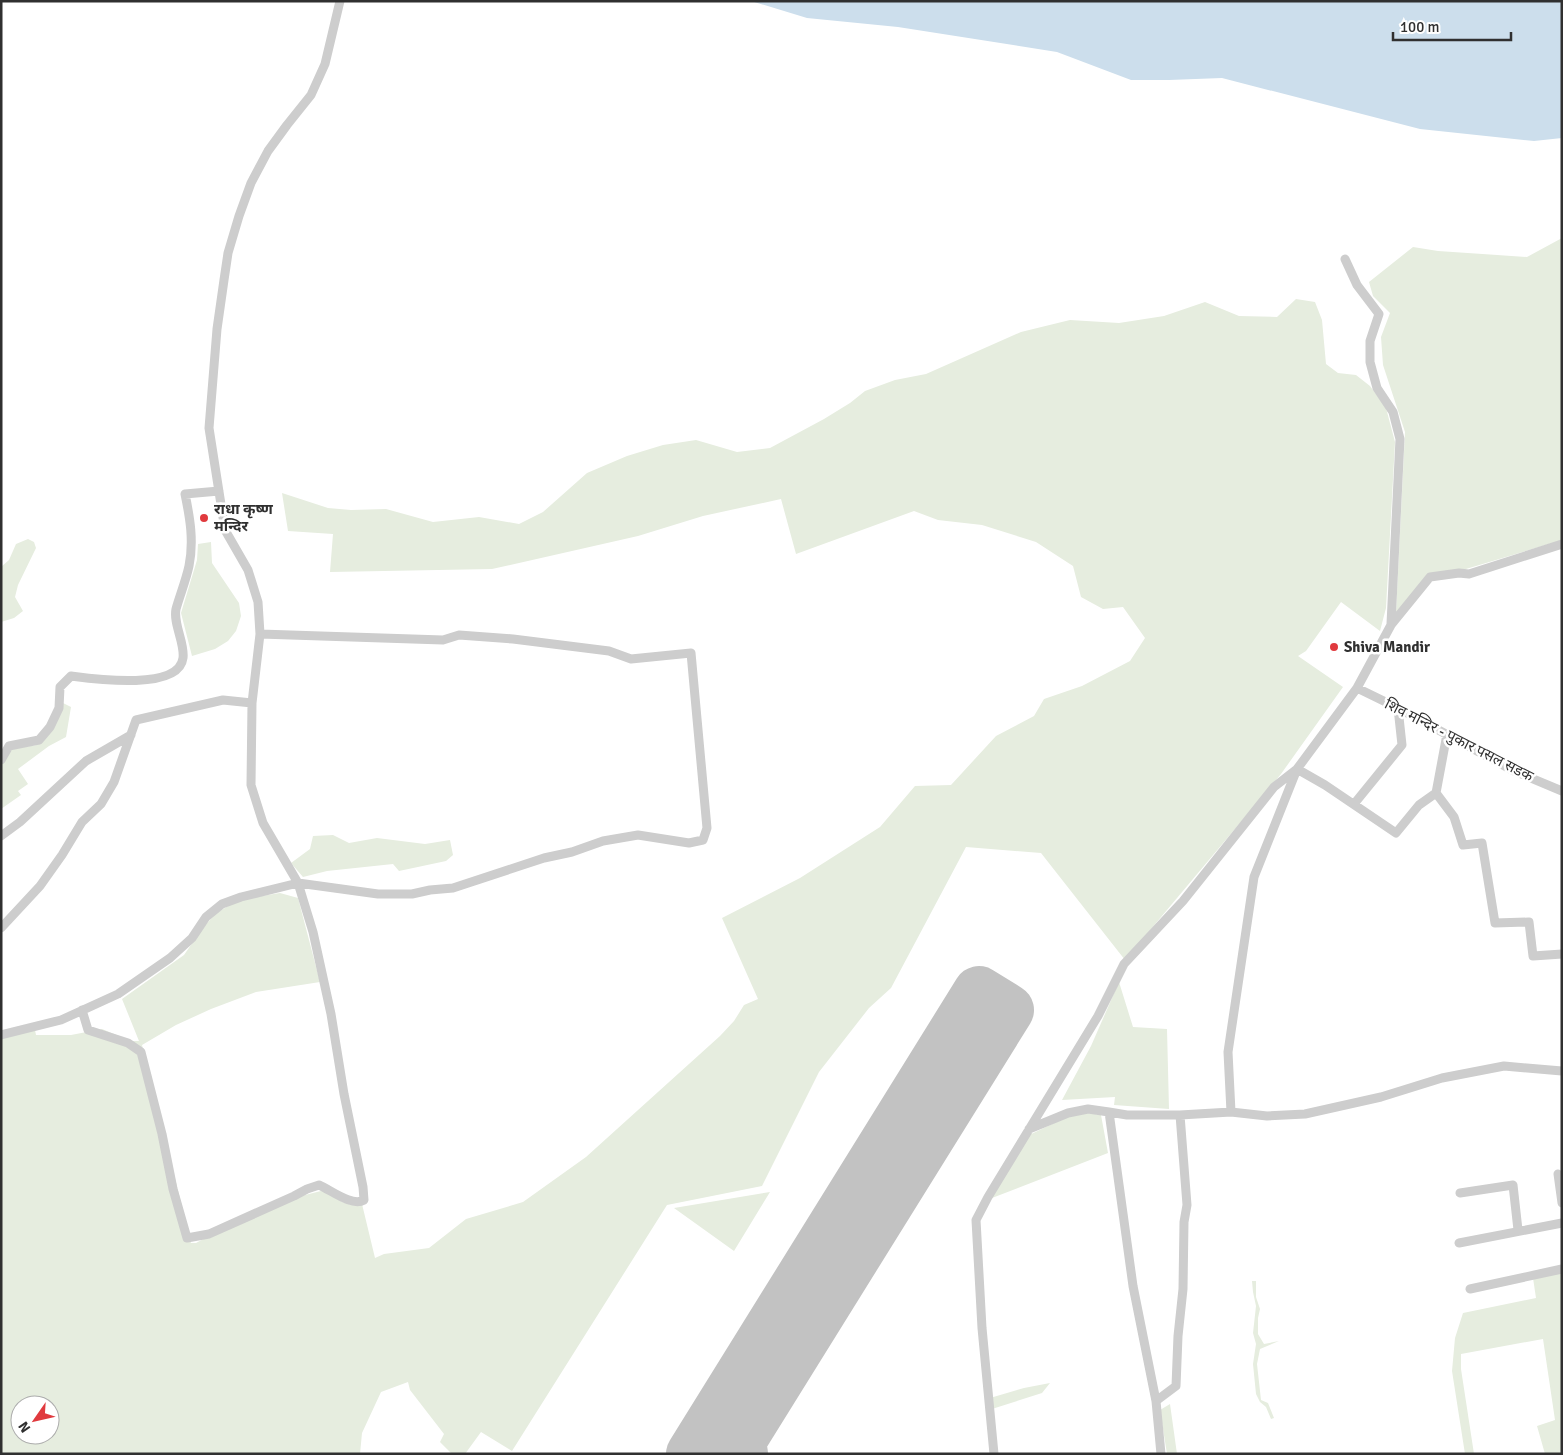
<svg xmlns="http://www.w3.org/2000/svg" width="1563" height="1455" font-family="Signika,'Noto Sans Devanagari',sans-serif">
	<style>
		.green { fill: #e6eddf; fill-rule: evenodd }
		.water { fill: #ccdeec }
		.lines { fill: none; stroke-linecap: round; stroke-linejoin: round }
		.taxiway { stroke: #c2c2c2; stroke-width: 21 }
		.runway { stroke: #c2c2c2; stroke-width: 52 }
		.minor { stroke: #cdcdcd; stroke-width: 9 }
		.poi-dot { fill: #e03a3e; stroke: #fff; stroke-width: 2 }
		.labels { text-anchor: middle; stroke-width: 5; stroke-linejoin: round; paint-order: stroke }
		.poi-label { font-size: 15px; font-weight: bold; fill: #303030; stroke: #fff; text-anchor: start }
		.street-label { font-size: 15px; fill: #303030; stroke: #fff }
	</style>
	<rect width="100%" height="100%" fill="#fff"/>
	<path class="green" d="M1562 238V540L1466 569 1429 574 1396 613 1405 432 1383 365 1381 337 1390 313 1373 296 1369 282 1413 247 1438 251 1527 257Z
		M1296 299 1315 302 1322 320 1326 364 1338 373 1356 375 1370 386 1386 408 1395 442 1386 608 1380 631 1341 602 1306 651 1298 656 1343 687 1281 774 1125 960 1041 853 966 847 891 988 869 1008 819 1072 762 1186 667 1205 512 1451 481 1432 465 1454H452L440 1442 444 1434 410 1390 408 1382 381 1392 362 1433 360 1454H1V1038L35 1030 36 1035H71L102 1029 131 1041H139L122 999 184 955 202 929 215 914 228 906 244 899 280 893 298 898 320 982 256 992 211 1009 176 1025 142 1045 191 1243H196L220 1230 297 1197 321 1191 330 1193 342 1202 352 1205 362 1204 375 1258 384 1254 429 1248 466 1219 523 1202 586 1157 720 1036 734 1021 744 1005 758 999 722 918 800 878 880 827 915 786 951 785 996 736 1034 716 1044 699 1082 686 1130 661 1145 638 1123 607 1103 609 1081 597 1073 566 1036 542 982 525 938 520 914 511 796 554 781 499 703 516 638 536 492 569 330 572 333 534 288 531 282 493 328 508 351 510 386 509 433 522 479 517 519 524 543 512 587 473 627 456 663 445 696 440 737 452 770 448 824 419 850 403 865 391 895 380 926 374 1021 332 1070 320 1119 323 1164 316 1205 302 1239 316 1277 317ZM20 1405H50V1435H20Z
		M28 539 34 542 36 548 18 585 15 597 23 611 14 618 1 622V567L9 560 16 544Z
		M211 542 212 563 239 603 241 616 236 631 228 641 215 649 192 656 181 613 197 560 198 544Z
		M63 703 71 707 66 737 49 746 18 769 28 784 18 791 21 795 1 809V764L10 749 37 745Z
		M333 835 349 843 377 838 425 844 450 840 453 855 446 861 399 871 393 864 327 871 303 877 291 863 310 849 313 836Z
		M1119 982 1133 1027 1167 1029 1169 1109 1114 1105 1115 1097 1062 1100 1091 1046Z
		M1088 1113 1101 1115 1108 1153 992 1198 1027 1136 1069 1116Z
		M770 1192 734 1251 674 1208Z
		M1562 1273V1454H1545L1537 1426 1555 1420 1543 1339 1461 1354V1369L1474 1454H1465L1452 1371 1455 1338 1463 1313 1536 1298 1533 1278Z
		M1252 1281H1256V1297L1260 1309 1258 1318V1334L1264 1344 1279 1341 1260 1349 1257 1364 1261 1400 1268 1403 1274 1418 1271 1419 1266 1407 1260 1402 1256 1394 1253 1364 1256 1344 1253 1333 1256 1306 1253 1292Z
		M1050 1383 1042 1393 992 1409 990 1398 1024 1388Z
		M1170 1404 1177 1454H1167L1160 1410Z"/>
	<path class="water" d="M751 1H1562V138L1534 141 1420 129 1222 78 1169 80H1131L1057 52 898 27 807 18Z"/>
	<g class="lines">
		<path class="taxiway" d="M728 1454 726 1442 727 1431 757 1381"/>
		<path class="runway" d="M692 1454 979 992 1008 1010 740 1441 742 1454"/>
		<path class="minor" d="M1345 259 1357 285 1379 314 1370 341V362L1377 388 1393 412 1400 439 1391 624
			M1357 688 1398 708 1512 770 1562 791
			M1447 734 1436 793 1454 817 1463 845 1482 843 1495 923 1529 922 1533 956 1562 954
			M1 760 9 746 39 740 50 727 59 708 60 687 71 676C94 679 179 691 183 658 185 643 173 624 176 609 180 595 186 580 189 566 194 541 190 518 185 494L219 491
			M1354 804 1402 745 1398 708
			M1 836 20 822 86 761 131 735
			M1 928 40 886 62 855 82 822 101 804 114 782 136 720 223 700 252 703
			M82 1010 88 1030 128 1043 141 1052 162 1134 173 1189 187 1238 209 1234 294 1196 307 1189 319 1185C331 1190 352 1207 364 1200L363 1187 344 1094 331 1014 313 932 298 883 263 823 251 785 252 703 260 634 258 602 248 570 225 530 209 428 217 329 224 280 228 253 239 216 251 183 268 151 287 125 311 95 325 64 340 1
			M1 1035 61 1020 118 994 170 958 192 938 206 917 222 904 241 897 298 883 378 894H412L430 890 453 888 544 858 572 852 603 841 638 835 689 843 703 840 707 828 691 653 631 659 609 651 513 639 459 635 443 640 260 634
			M1231 1112 1228 1052 1254 877 1297 769 1325 785 1396 833 1419 805 1436 793
			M1029 1129 1068 1113 1088 1109 1109 1112
			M1558 1174 1562 1203
			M1460 1193 1513 1185 1518 1230
			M1459 1243 1562 1223
			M1470 1289 1562 1269
			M1156 1401 1176 1386 1178 1336 1183 1289 1184 1222 1187 1205 1180 1115
			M994 1454 982 1328 976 1220 988 1197 1098 1016 1124 964 1183 901 1274 787 1297 769 1357 688 1391 625 1430 577 1459 573 1469 574 1562 544
			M1161 1454 1156 1401 1133 1286 1109 1112 1127 1115H1180L1231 1112 1267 1116 1305 1114 1381 1097 1442 1078 1504 1066 1562 1071"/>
	</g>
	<g class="poi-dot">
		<circle cx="204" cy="518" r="5"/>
		<circle cx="1334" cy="647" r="5"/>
	</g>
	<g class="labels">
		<g class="poi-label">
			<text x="214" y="514">राधा कृष्ण<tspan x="214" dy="17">मन्दिर</tspan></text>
			<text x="1344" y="652">Shiva Mandir</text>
		</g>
		<g class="street-label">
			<text transform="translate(1459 740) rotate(27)" y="5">शिव मन्दिर - पुकार पसल सडक</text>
		</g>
	</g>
	<rect width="1563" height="1455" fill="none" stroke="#303030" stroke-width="5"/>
	<g transform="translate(35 1420) rotate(236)"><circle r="24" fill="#ffffff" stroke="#acacac"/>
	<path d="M0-4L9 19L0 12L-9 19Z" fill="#e03a3e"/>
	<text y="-8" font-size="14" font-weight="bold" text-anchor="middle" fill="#303030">N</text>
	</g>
	<path d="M1393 32v8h118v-8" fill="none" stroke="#303030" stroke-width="2.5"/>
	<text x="1400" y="32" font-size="15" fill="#303030" stroke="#ffffff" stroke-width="4" paint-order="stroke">100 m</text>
</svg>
